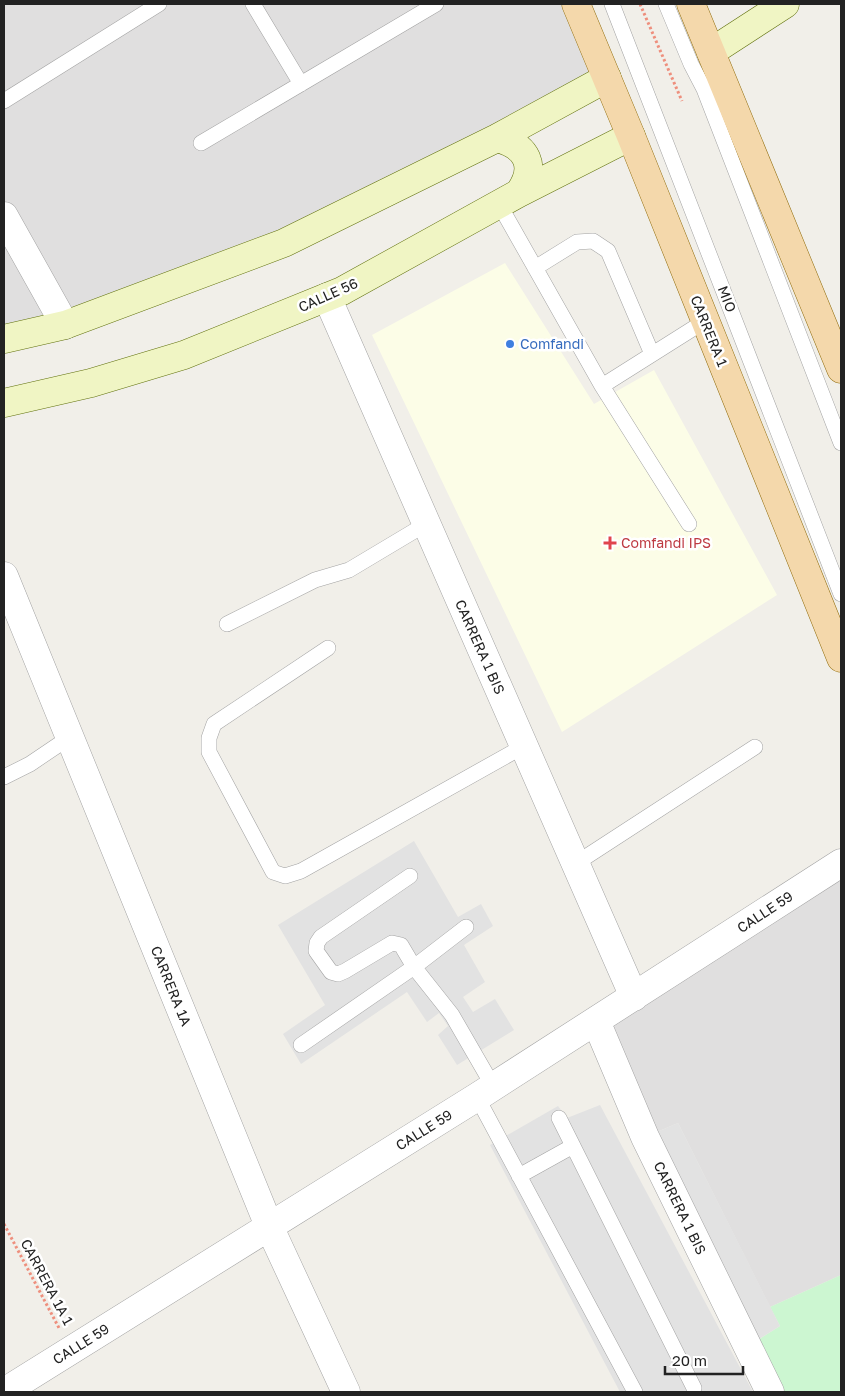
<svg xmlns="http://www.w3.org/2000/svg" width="845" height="1396" font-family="'Golos Text',sans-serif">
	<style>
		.residential { fill: #e0dfdf }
		.education { fill: #fcfde7 }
		.park { fill: #ccf6d1 }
		.parking { fill: #e2e2e2 }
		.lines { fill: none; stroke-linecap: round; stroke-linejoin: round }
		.lane-casing { stroke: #a3a3a3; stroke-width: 16 }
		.street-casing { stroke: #a3a3a3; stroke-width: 29 }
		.secondary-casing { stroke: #62720f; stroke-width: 29 }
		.primary-casing { stroke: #916d0e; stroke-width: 29 }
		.path { stroke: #ee8f7d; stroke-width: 3; stroke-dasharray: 2.5 2.5; stroke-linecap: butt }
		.lane { stroke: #fff; stroke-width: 15 }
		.street { stroke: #fff; stroke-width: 28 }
		.secondary { stroke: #f0f5c4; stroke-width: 28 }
		.primary { stroke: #f4d8ab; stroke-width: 28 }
		.shop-dot { fill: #3f7fe0; stroke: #fff; stroke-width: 2 }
		.health-dot { fill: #e0444e; stroke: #fff; stroke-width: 2 }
		.labels { text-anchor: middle; stroke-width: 5; stroke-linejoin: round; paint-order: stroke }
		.street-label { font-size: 14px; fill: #222; stroke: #fff }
		.shop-label { font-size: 14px; fill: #366cbe; stroke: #fff; text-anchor: start }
		.health-label { font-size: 14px; fill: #be3a42; stroke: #fff; text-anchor: start }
	</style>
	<rect width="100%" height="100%" fill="#f1efe9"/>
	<path class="residential" d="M4 4H576L607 78 284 243 4 339Z
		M841 863V1275L770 1307 678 1123 645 1137 596 1021Z"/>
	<path class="education" d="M505 263 594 404 654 370 777 595 562 732 372 335Z"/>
	<path class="park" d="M841 1275V1392H770L748 1346 780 1326 770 1307Z"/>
	<path class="parking" d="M414 841 458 917 481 904 493 926 464 945 485 982 463 997 473 1012 495 999 514 1030 457 1065 438 1035 448 1026 439 1013 427 1022 407 992 301 1064 283 1034 325 1005 278 925Z
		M600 1105 753 1392H620L490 1145 558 1106 567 1118Z
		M678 1123 780 1326 748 1346 645 1137Z"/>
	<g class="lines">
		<g class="lane-casing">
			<path id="lane" d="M253 4 301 84
				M612 4 841 594
				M666 4 691 64 704 89 841 443
				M4 101 159 4
				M201 143 436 4
				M499 204 602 386 705 321
				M535 268 577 242 593 241 608 251 652 354
				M602 386 689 524
				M227 624 315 580 349 570 426 524
				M328 648 214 724 209 738V752L273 872 285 876 301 871 524 746
				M4 777 30 764 70 737
				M575 864 755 747
				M410 876 321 937 317 943 316 951 331 972 338 974 345 971 392 943 401 945 414 967 452 1015 493 1086
				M301 1045 414 967 466 927
				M477 1097 635 1392
				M559 1118 694 1388
				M519 1176 573 1146"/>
		</g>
		<g class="street-casing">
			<path id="street" d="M4 216 65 325
				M327 297 634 997
				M4 576 269 1226 346 1392
				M596 1021 645 1137 770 1392
				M4 1392 477 1097 841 863"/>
		</g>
		<g class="secondary-casing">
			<path id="secondary" d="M711 52 785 4
				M497 138C527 146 538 166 519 193
				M4 339 65 325 284 243 497 138 607 78
				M4 403 91 383 184 355 342 291 519 193 631 136"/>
		</g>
		<g class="primary-casing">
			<path id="primary" d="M576 4 631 136 841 658
				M691 4 841 369"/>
		</g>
		<path class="path" d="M640 4 682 101
			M4 1224 59 1328"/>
		<use href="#lane" class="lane"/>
		<use href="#street" class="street"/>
		<use href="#secondary" class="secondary"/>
		<use href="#primary" class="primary"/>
	</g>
	<circle class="shop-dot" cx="510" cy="344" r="5"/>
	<path class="health-dot" d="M607.5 535.5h5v5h5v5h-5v5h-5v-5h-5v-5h5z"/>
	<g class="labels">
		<g class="street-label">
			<text transform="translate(328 295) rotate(-24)" y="5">CALLE 56</text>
			<text transform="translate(727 299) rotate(69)" y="5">MIO</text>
			<text transform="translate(709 331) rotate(68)" y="5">CARRERA 1</text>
			<text transform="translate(480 647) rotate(66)" y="5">CARRERA 1 BIS</text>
			<text transform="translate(765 912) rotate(-33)" y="5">CALLE 59</text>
			<text transform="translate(171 986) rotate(68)" y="5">CARRERA 1A</text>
			<text transform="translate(424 1130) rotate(-32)" y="5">CALLE 59</text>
			<text transform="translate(680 1208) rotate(64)" y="5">CARRERA 1 BIS</text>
			<text transform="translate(47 1282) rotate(62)" y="5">CARRERA 1A 1</text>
			<text transform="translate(81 1344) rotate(-32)" y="5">CALLE 59</text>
		</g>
		<g class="shop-label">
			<text x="520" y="349">Comfandi</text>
		</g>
		<g class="health-label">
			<text x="621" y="548">Comfandi IPS</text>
		</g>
	</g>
	<rect width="845" height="1396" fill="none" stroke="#222222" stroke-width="10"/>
	<path d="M665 1366v8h78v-8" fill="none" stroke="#222222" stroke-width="2.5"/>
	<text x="672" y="1366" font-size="15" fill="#222222" stroke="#ffffff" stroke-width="4" paint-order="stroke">20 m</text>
</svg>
